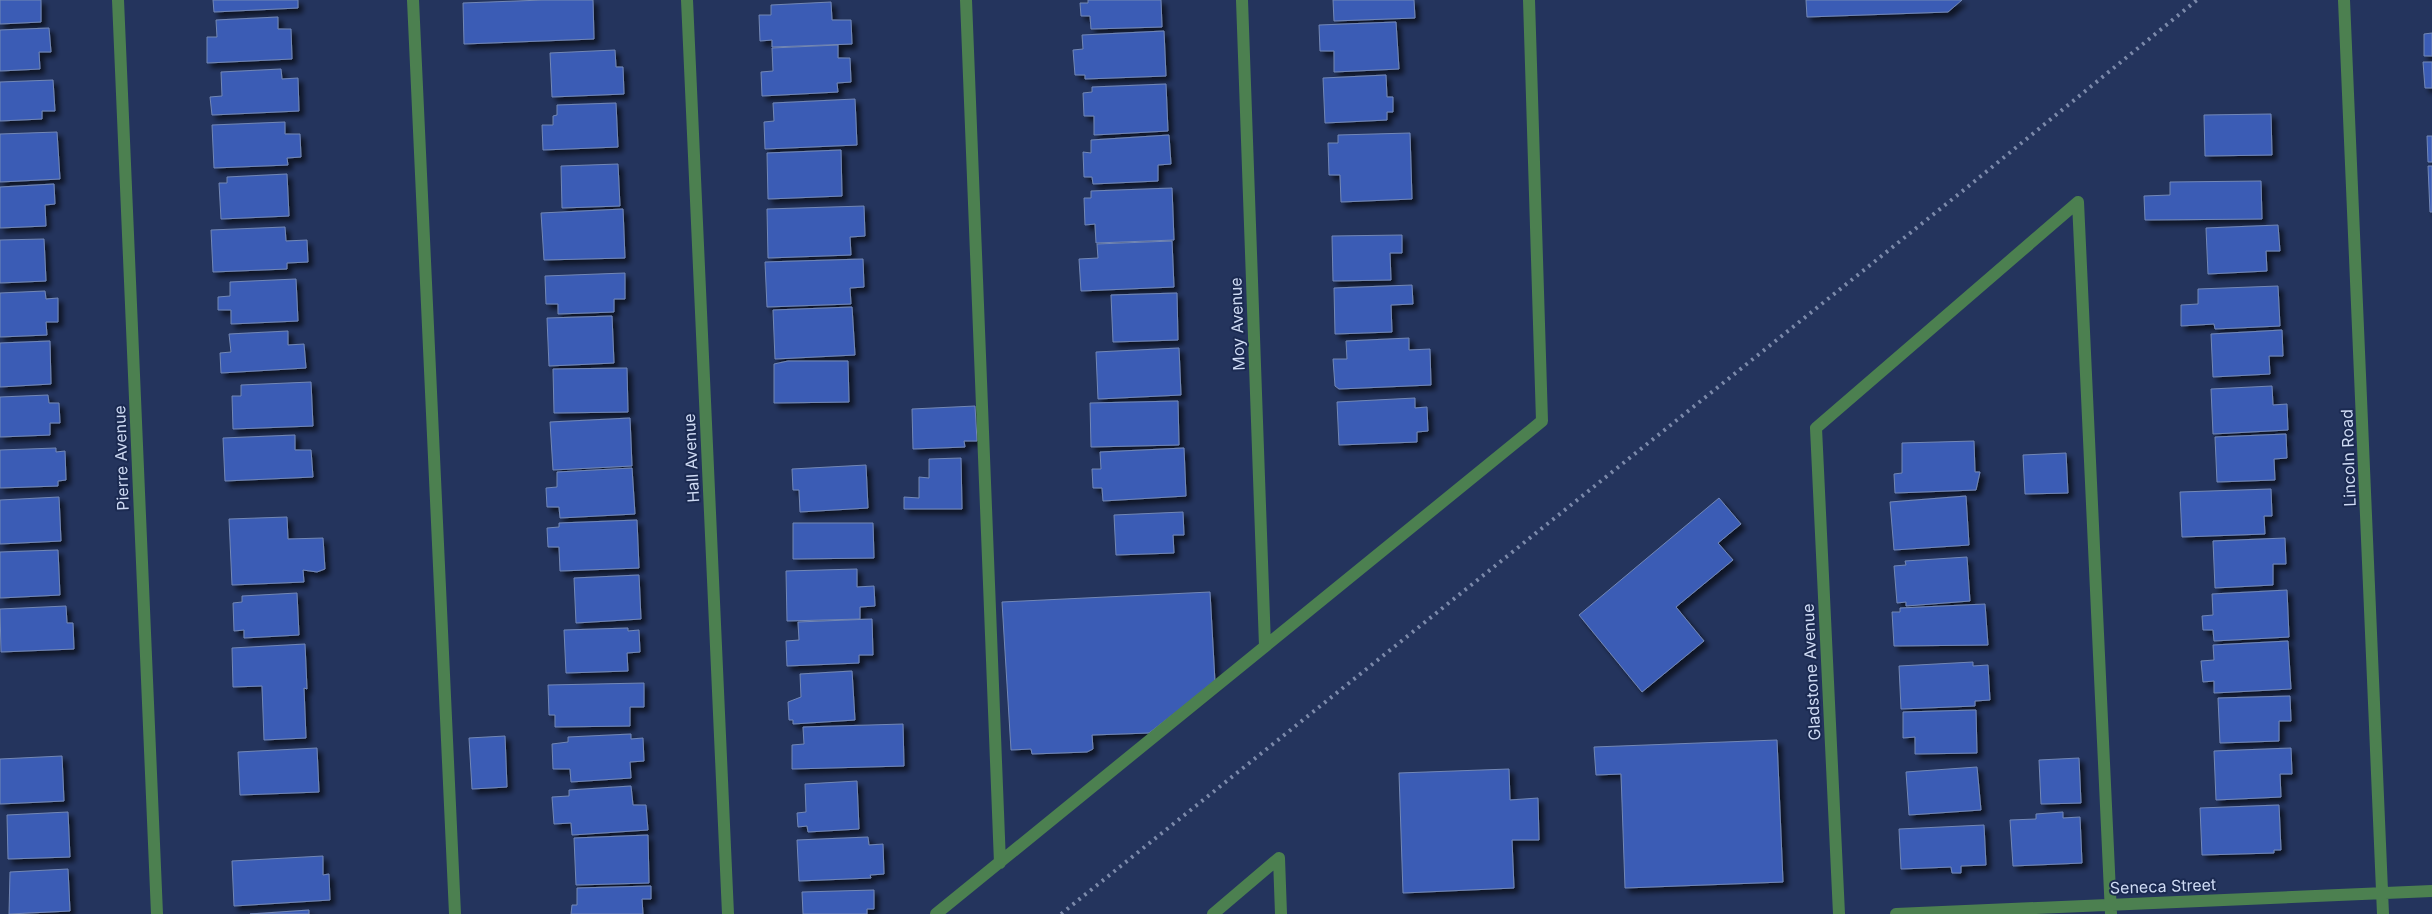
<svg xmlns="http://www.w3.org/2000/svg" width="2432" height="914" font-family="Inter,sans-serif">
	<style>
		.building { fill: #3b5cb5; stroke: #7287b5; filter: url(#shadow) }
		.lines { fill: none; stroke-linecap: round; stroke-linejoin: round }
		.minor { stroke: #4c8050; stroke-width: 12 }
		.rail { stroke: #7c8aab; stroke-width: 4; stroke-dasharray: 2.5 5; stroke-linecap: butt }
		.labels { text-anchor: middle; stroke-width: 4; stroke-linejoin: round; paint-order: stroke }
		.street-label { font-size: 16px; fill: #cfdbf4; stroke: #1b2a51 }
	</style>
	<defs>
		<filter id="shadow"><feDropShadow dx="4.5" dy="4.5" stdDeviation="2.5" flood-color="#0009"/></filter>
	</defs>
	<rect width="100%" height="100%" fill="#24345d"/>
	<path class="building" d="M0 0H41V22L0 24Z
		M213 0H298V8L214 12Z
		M543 0H593L594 39 464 44 463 3Z
		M1088 0H1161L1162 27 1091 29 1090 16H1081L1080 3H1088Z
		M1333 0H1414L1415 18 1334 21Z
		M1806 0H1962L1948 12 1807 17Z
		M831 2 832 20H851L852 44 772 47V40L760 41 759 15H771V5Z
		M278 17V29H291L292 59 207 63V37H217L216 20Z
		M1396 22 1399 69 1334 72V51H1320L1319 25Z
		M49 28 51 52H39L40 69 0 71V30Z
		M1164 31 1166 76 1085 79V75H1075L1073 50 1083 49 1082 35Z
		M2432 33V56H2424V34Z
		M838 45V58H850L851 82 837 83 838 92 762 96 761 72 773 71 772 48Z
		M615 50 616 67H623L624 94 552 97 550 53Z
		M2423 62H2432V88H2425Z
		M281 69 282 79 298 78 299 111 212 115 210 97 222 96 221 72Z
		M1386 75 1387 97H1393V112H1387V120L1325 123 1323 78Z
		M53 80 55 111H42V119L0 121V82Z
		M1166 84 1168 131 1094 135V116H1084L1083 93 1092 92V87Z
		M855 99 857 145 765 149 764 122 774 121 773 103Z
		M616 103 618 147 543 150 542 125H553V116L557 115V105Z
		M2271 114 2272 155 2205 156 2204 115Z
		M285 122V134H300L301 157 287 158 288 165 214 168 212 125Z
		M57 132 60 179 0 182V134Z
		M1410 133 1412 199 1341 202 1340 175H1329L1328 143H1338V135Z
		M1169 135 1171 164 1158 165V181L1093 184 1092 177H1084L1083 152 1091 153V140Z
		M2427 136H2432V162H2428Z
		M841 150 842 196 768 199 767 153Z
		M618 164 620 206 562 208 561 166Z
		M2428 166H2432V212H2430Z
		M287 174 289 216 221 219 219 183H227V177Z
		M2261 181 2262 219 2145 220 2144 196 2170 195V182Z
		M54 184 55 204 45 205 46 226 0 228V187Z
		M1172 188 1174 240 1096 243 1095 224 1085 225 1084 198H1091V191Z
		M864 206 865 236 850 237 851 255 768 258 767 209Z
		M623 209 625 258 544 260 541 213Z
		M2278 225 2280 251H2266L2267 271 2208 274 2206 228Z
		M285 227 286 241 307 240 308 262 287 263V269L213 272 211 230Z
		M1402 235V253H1390L1391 280 1333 281 1332 236Z
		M44 239 46 281 0 283V240Z
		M1172 241 1174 287 1081 291 1079 259 1098 258 1097 244Z
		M863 259 864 287 850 288 851 304 767 307 765 262Z
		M625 273V299H614V312L558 314V304H546L545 276Z
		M296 279 298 321 231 324V310H218V297L230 296V282Z
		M1412 285 1413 304 1391 305 1392 332 1335 334 1334 288Z
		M2278 286 2280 326 2215 329 2214 324 2181 326V305L2198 304V289Z
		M45 291 46 299 58 298V322H46L47 335 0 337V293Z
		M1177 293 1178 340 1113 342 1111 295Z
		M852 307 855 355 775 359 773 310Z
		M612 316 614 363 549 366 547 318Z
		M2282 330 2283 356H2269L2270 374 2213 377 2211 334Z
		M288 331V345L304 344 306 368 221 373 220 353 231 352 229 334Z
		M1409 338V350L1430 349 1431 385 1339 389 1335 386 1333 359H1347L1346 341Z
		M50 341 51 384 0 387V343Z
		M1179 348 1181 395 1098 399 1096 352Z
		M788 361H848L849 402 774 403V364Z
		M627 368 628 412 554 413 553 369Z
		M311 382 313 426 233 429 232 396H241V385Z
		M2272 386 2273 405 2287 404 2288 430 2213 434 2211 389Z
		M48 395 49 403H59L60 423H50V435L0 437V397Z
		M1415 398V408L1427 407 1428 431 1417 432V442L1339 445 1337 402Z
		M1178 401 1179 445 1091 447 1090 403Z
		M975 406 977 441H964L965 447 913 449 912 409Z
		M630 418 632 466 553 470 550 422Z
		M2286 434 2287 458 2274 459 2275 480 2217 482 2215 437Z
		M295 435V450H311L313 477 225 481 223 438Z
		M1974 441 1975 472H1980L1976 490 1895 493 1894 474 1902 473V443Z
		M56 448V452L65 451 66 480 58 481V486L0 488V450Z
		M1184 448 1186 496 1103 501 1102 488H1093L1092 469H1101L1100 452Z
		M2066 453 2068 493 2025 494 2023 455Z
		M961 458 962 509H904V497L919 498V477L929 478V459Z
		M866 465 868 508 800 512 799 490H793L792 469Z
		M632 468 635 514 560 518 559 507H547L546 488 557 487V472Z
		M2271 489 2272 516H2264L2265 534 2182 537 2180 492Z
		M1966 496 1969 545 1894 550 1890 502Z
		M59 497 61 541 0 544V500Z
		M1719 498 1741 524 1718 543 1733 560 1676 607 1704 641 1642 692 1579 615Z
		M1183 512 1184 535H1173L1174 553 1116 555 1114 515Z
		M287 517 288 539 323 538 325 569 317 572 303 570 304 582 232 585 229 519Z
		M637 520 639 568 560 571 559 547H548L547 528 559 527V523Z
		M793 523H873L874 558 793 559Z
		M2285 538 2286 564H2273V585L2215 588 2213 541Z
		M58 550 60 595 0 598V552Z
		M1967 557 1970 601 1906 606V602L1897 603 1894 566 1906 565 1905 561Z
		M857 569V587L874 586 875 606 860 607V619L787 621 786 571Z
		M639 575 641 619 576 623 574 578Z
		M2287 590 2289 637 2214 641 2213 630H2203L2202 616 2213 615 2212 594Z
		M1210 592 1215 682 1149 733 1092 735 1093 749 1087 752 1032 754 1031 749 1011 750 1002 602Z
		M297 593 299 635 244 638V630L234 631 233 603 242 602V596Z
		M1985 604 1988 645 1894 646 1892 612H1900V608Z
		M66 606 67 623H73L74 649 1 652 0 609Z
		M872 619 873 655H859V663L787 666 786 641 799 640 798 622Z
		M628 628V631L639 630 640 652 627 653 628 671 566 673 564 630Z
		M2288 641 2291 689 2214 693V681L2203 682 2201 661 2214 660 2213 645Z
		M305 644 307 689 304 688 306 738 264 740 262 686 233 687 232 648Z
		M1973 662V666L1988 665 1990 700 1975 701V706L1901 709 1899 666Z
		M852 671 855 720 793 724V720H789L788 702 801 697 800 674Z
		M644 683V707H630V726L555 727V715H549L548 685Z
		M2290 696 2291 721H2279V741L2220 743 2218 698Z
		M1976 710 1977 753 1915 754V737L1903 738V712Z
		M903 724 904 766 792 769V745L804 744 803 727Z
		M631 734V739L643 738 644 761 630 762 631 778 571 782 570 769H553L552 744 568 742V737Z
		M505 736 507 787 472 789 469 738Z
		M1777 740 1783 882 1625 888 1621 774 1596 775 1594 747Z
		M317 748 319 792 240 795 238 752Z
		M2291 748 2292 774H2280L2281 797 2216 800 2214 751Z
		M62 756 64 801 0 804V759Z
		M2079 758 2081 803 2041 804 2039 760Z
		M1977 767 1981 810 1909 815 1906 772Z
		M1509 769 1510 800 1538 798 1539 840H1512L1514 888 1403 893 1399 773Z
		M857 781 859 829 808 832 807 826 798 827 797 813 806 812 805 784Z
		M631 786 633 805H646L648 830 572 835 571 823 554 824 552 797 569 796V790Z
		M2279 805 2281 850H2274V853L2202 855 2200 808Z
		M68 812 70 857 8 859 7 815Z
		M2063 812V818L2080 817 2082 863 2013 866 2010 820 2036 819V814Z
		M1984 825 1986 865 1961 866V873H1952L1951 867 1901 869 1899 829Z
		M648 835 649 883 576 885 574 838Z
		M868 837 869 845 883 844 884 874 870 875 871 878 799 881 797 840Z
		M323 856V875L329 874 330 900 234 906 232 861Z
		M68 869 70 911 9 914 10 872Z
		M651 886V899H642L643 914H571L572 905H577V888Z
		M874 890V909H867V914H803L802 892Z
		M309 910V914H250Z"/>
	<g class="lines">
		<path class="minor" d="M118 0 157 914
			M413 0 455 914
			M687 0 728 914
			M966 0 1000 863
			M1242 0 1265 646
			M2344 0 2383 914
			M1279 858 1281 914
			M936 914 1542 421 1529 0
			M1213 914 1279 858
			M1839 914 1816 428 2078 202 2111 914
			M1896 914 2432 891"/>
		<path class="rail" d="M1061 914 1970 185 2197 0"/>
	</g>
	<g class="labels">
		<g class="street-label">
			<text transform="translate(1237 324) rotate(-92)" y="6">Moy Avenue</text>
			<text transform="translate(121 458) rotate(-92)" y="6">Pierre Avenue</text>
			<text transform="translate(691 458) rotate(-93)" y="6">Hall Avenue</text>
			<text transform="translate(2348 458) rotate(-92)" y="6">Lincoln Road</text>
			<text transform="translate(1811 672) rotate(-93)" y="6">Gladstone Avenue</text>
			<text transform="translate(2163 886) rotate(-2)" y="6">Seneca Street</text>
		</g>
	</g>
</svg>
